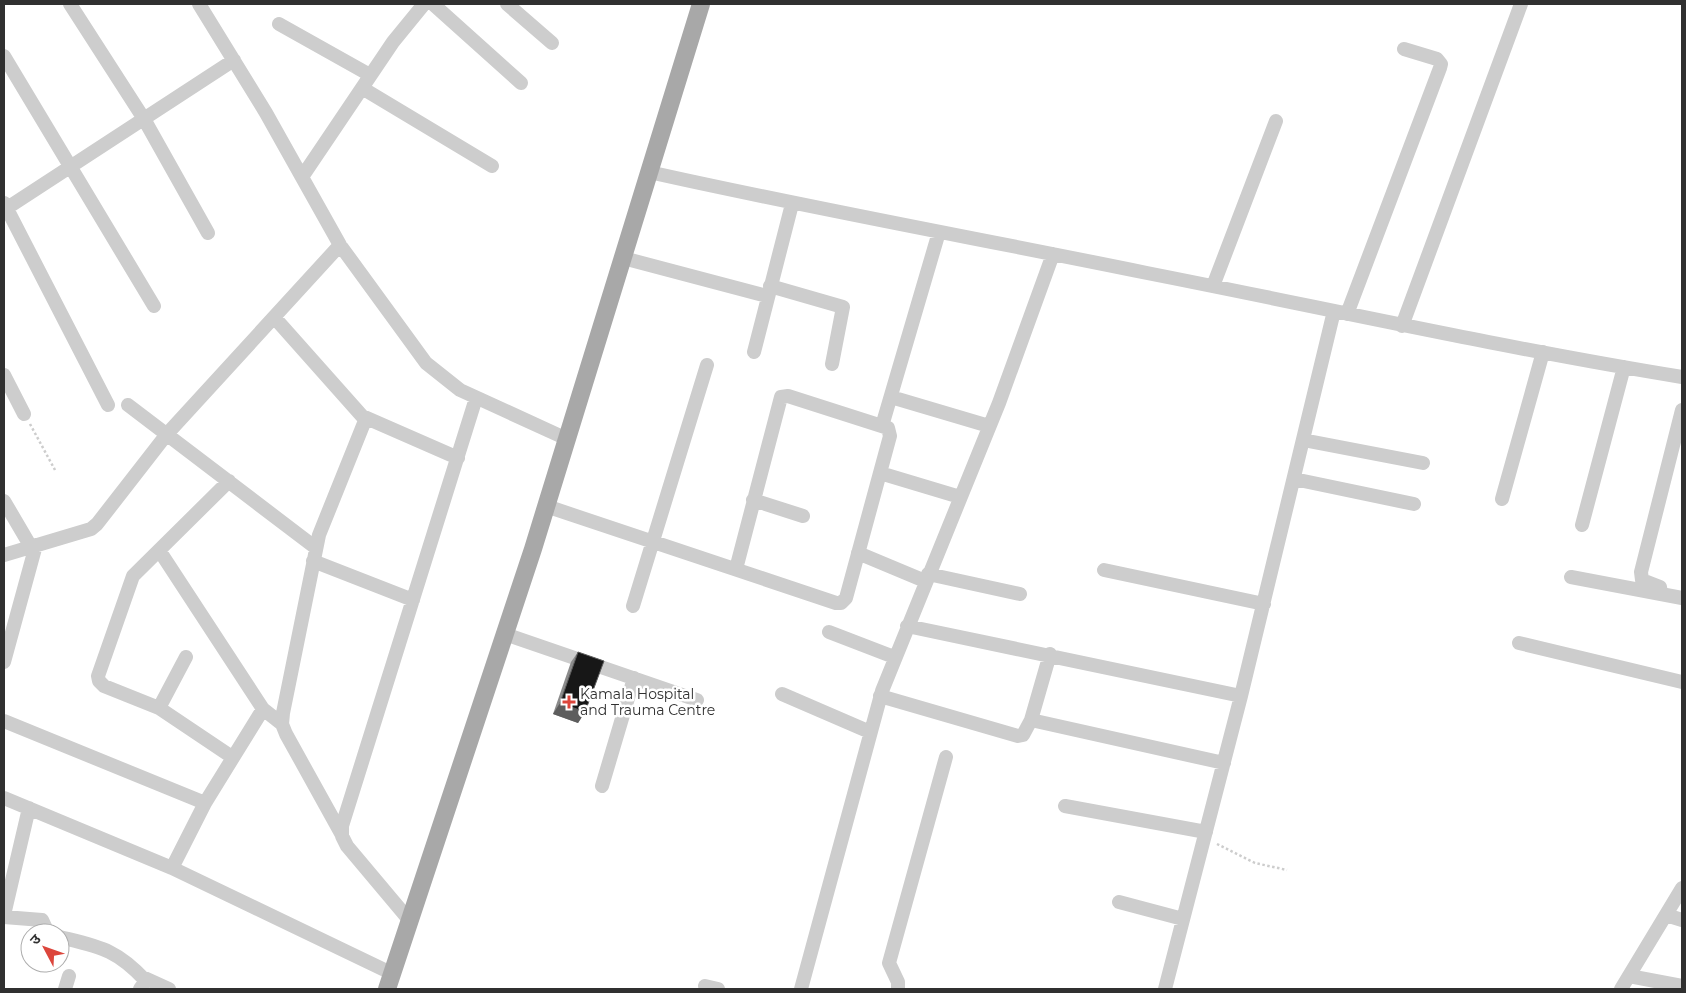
<svg xmlns="http://www.w3.org/2000/svg" width="1686" height="993" font-family="Montserrat,'Noto Sans Devanagari',sans-serif">
	<style>
		.lines { fill: none; stroke-linecap: round; stroke-linejoin: round }
		.path { stroke: #cdcdcd; stroke-width: 2.5; stroke-dasharray: 2.5 2.5; stroke-linecap: butt }
		.minor { stroke: #cdcdcd; stroke-width: 14 }
		.major { stroke: #a8a8a8; stroke-width: 18 }
		.wall { fill: #8b8b8b }
		.shaded-wall { fill: #5d5d5d }
		.building { fill: #171717; stroke: #5d5d5d }
		.poi-dot { fill: #dc463c; stroke: #fff; stroke-width: 2 }
		.labels { text-anchor: middle; stroke-width: 5; stroke-linejoin: round; paint-order: stroke }
		.poi-label { font-size: 14px; fill: #303030; stroke: #fff; text-anchor: start }
	</style>
	<rect width="100%" height="100%" fill="#fff"/>
	<g class="lines">
		<path class="path" d="M30 424 55 470
			M1217 844 1255 863 1287 870"/>
		<path class="minor" d="M70 4 144 119 208 233
			M199 4 266 113 340 245 426 363 460 390 567 439
			M433 4 521 83
			M507 4 552 43
			M279 24 370 75
			M4 56 154 306
			M362 88 492 166
			M649 172C814 209 981 239 1147 273 1325 308 1503 348 1682 377
			M302 177 393 42 424 4
			M4 203 108 405
			M4 210 234 60
			M623 258 767 296
			M770 286 843 307 832 364
			M1213 286 1276 121
			M1347 314 1440 68 1441 64 1437 59 1404 49
			M274 317 362 416 458 458
			M1402 326 1521 4
			M754 352 792 204
			M4 375 24 414
			M891 397 989 426
			M128 405 316 548
			M882 426 939 232
			M1303 440 1423 463
			M880 473 960 497
			M1294 479 1414 504
			M229 481 133 576 98 676 99 681 104 686 159 708 232 757
			M1502 499 1543 352
			M753 500 803 516
			M4 501 31 547
			M546 506 836 603H841L846 598 890 436 888 428 788 396 781 397 736 569
			M1582 525 1624 367
			M159 550 263 709 282 724
			M858 553 925 581
			M4 555 91 529 97 524 167 434 340 245
			M313 561 413 600
			M1104 570 1264 604
			M928 574 1020 594
			M1571 577 1682 598
			M1661 594 1660 587 1642 580 1641 572 1682 410
			M633 606 707 365
			M907 626 1241 696
			M829 632 894 657
			M505 634 697 700
			M1519 643 1682 682
			M4 662 36 545
			M782 694 870 732
			M880 696 1018 736 1023 735 1031 720 1050 654
			M159 708 186 657
			M1031 720 1224 763
			M4 721 205 803
			M602 786 634 678
			M4 798 172 868 393 974
			M1065 806 1206 832
			M342 835 286 734 282 724 283 713 319 535 366 418
			M172 868 205 803 263 709
			M1119 902 1183 919
			M4 915 29 808
			M1666 915 1682 920
			M4 917 42 920 48 933
			M410 921 347 846 342 836V826L476 398
			M60 937C100 947 116 949 145 980
			M1629 976 1682 986
			M705 986 718 989
			M65 989 69 976
			M140 989 147 979 169 989
			M801 989 882 691 999 403 1053 254
			M898 989V982L889 963 946 757
			M1165 989 1241 696 1334 311
			M1621 989 1682 888"/>
		<path class="major" d="M387 989 533 549 701 4"/>
	</g>
	<path class="wall" d="M578 652 585 712 578 723 553 714 571 662Z"/>
	<path class="shaded-wall" d="M560 703 585 712 578 723 553 714Z"/>
	<path class="building" d="M578 652 604 661 585 712 560 703Z"/>
	<path class="poi-dot" d="M566.5 694.5h5v5h5v5h-5v5h-5v-5h-5v-5h5z"/>
	<g class="labels">
		<g class="poi-label">
			<text x="580" y="699">Kamala Hospital<tspan x="580" dy="16">and Trauma Centre</tspan></text>
		</g>
	</g>
	<rect width="1686" height="993" fill="none" stroke="#303030" stroke-width="10"/>
	<g transform="translate(45 948) rotate(311)"><circle r="24" fill="#ffffff" stroke="#acacac"/>
	<path d="M0-4L9 19L0 12L-9 19Z" fill="#dc463c"/>
	<text y="-8" font-size="14" font-weight="bold" text-anchor="middle" fill="#303030">उ</text>
	</g>
</svg>
